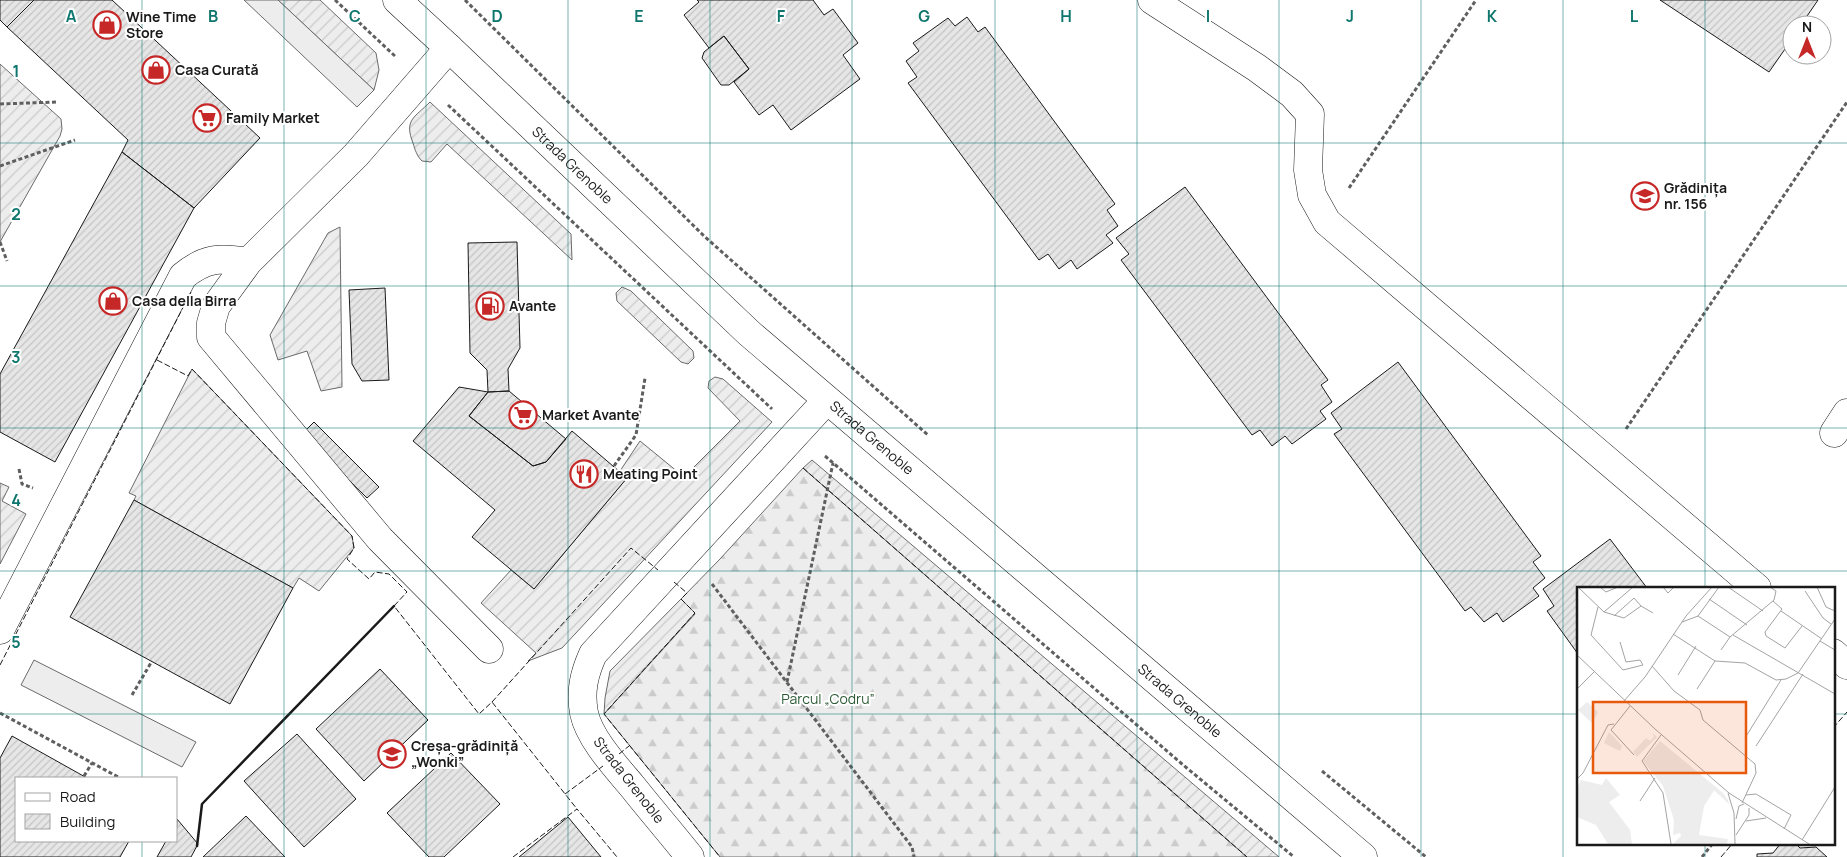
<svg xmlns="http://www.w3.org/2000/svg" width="1847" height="857" font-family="Manrope,sans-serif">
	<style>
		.forest { fill: url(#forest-firs); stroke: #6a6a6a }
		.garden { fill: url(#garden-furrows); stroke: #6a6a6a }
		.pitch { fill: #ededed; stroke: #6a6a6a }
		.building { fill: url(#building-hatch); stroke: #1a1a1a }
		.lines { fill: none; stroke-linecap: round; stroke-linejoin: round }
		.minor-casing { stroke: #1a1a1a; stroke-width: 29 }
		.major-casing { stroke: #1a1a1a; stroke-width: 29 }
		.path { stroke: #5f5f5f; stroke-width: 3; stroke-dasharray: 4 2.5; stroke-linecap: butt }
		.minor { stroke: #fff; stroke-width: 28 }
		.major { stroke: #fff; stroke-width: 28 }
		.fence { stroke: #1a1a1a; stroke-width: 1; stroke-dasharray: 6 2.5; stroke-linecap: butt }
		.wall { stroke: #1a1a1a; stroke-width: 2.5 }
		.grid { fill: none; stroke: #0f766e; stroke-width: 1; stroke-opacity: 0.55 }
		.labels { text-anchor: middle; stroke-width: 4; stroke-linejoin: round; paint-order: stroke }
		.poi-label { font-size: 14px; font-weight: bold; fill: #1a1a1a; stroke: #fff; text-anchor: start }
		.street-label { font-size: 14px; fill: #1a1a1a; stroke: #fff }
		.park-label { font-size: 14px; fill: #2b5a34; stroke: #fff }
		.inset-road { fill: none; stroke: #a3a3a3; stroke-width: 1 }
		.view { fill: #e8590c; fill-opacity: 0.15; stroke: #e8590c; stroke-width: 2.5 }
		.inset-edge { fill: none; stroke: #1a1a1a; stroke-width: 2.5 }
		.grid-label { font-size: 16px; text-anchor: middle; font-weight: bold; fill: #0f766e; stroke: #fff; stroke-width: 4; stroke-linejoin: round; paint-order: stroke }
	</style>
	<defs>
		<pattern id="forest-firs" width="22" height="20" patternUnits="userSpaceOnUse" patternTransform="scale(1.25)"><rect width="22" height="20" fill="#ededed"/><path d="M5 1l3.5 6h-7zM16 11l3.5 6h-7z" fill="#cbcbcb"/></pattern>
		<pattern id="garden-furrows" width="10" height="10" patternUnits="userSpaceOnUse" patternTransform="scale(1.25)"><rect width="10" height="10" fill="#ededed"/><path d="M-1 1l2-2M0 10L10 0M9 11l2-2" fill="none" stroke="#cbcbcb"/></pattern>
		<pattern id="building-hatch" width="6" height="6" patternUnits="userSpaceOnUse" patternTransform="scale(1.25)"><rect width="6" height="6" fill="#e6e6e6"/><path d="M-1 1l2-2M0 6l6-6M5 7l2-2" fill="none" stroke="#c5c5c5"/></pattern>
	</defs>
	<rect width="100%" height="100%" fill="#fff"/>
	<path class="forest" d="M803 468 1247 857H720L604 714 695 614 681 599 720 559Z"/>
	<path class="garden" d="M278 0H320L376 53 379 70 374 90Z
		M0 64 61 119 62 129 60 136 0 242Z
		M430 102 571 234 572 260 447 144 431 162 422 161C417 156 415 150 413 143 404 120 414 118 430 102Z
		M340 227 342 387 321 391 307 351 278 360 270 335 328 233Z
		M622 287 631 291 693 351 694 358 688 364 681 362 617 301 616 293Z
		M192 369 352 536 354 548 319 591 299 578 293 588 134 500 136 496 129 493Z
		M715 377 723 379 772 422 562 648 528 661 536 653 481 603 511 570 534 589 627 478 620 471 640 441 684 477 740 421 708 388 709 381Z
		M812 460 1279 857H1247L803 468Z
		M0 483 9 487 2 501 26 514 0 564Z
		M681 599 695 613 604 714 605 698 610 671Z"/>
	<path class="pitch" d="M244 0H278L374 90 357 107Z
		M34 660 196 742 182 767 21 685Z"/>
	<path class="building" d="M0 0H34L7 27 0 20Z
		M34 0H112L260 138 194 208 122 152 128 140 7 27Z
		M697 0H813L824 15 833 9 858 43 843 55 860 79 791 130 773 105 759 115 734 82 749 69 724 36 709 48 684 15 699 2Z
		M1660 0H1818L1801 25H1792V39L1769 72Z
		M967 17 978 32 985 27 1115 204 1107 210 1118 226 1106 235 1113 243 1077 269 1071 260 1059 269 1048 254 1039 260 908 83 917 77 906 61 919 51 913 43 948 18 955 26Z
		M724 36 749 69 729 85H721L702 58 704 52Z
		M122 152 194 208 55 462 0 432V374Z
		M1185 187 1328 380 1321 385 1332 402 1320 411 1326 419 1292 444 1285 436 1272 446 1260 430 1252 435 1121 260 1129 254 1116 238Z
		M517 242 520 348 508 369 509 391 488 392 487 370 470 353 468 243Z
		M385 288 389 380 362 381 352 364 349 290Z
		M1398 362 1541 556 1533 562 1545 578 1533 588 1539 596 1503 622 1497 613 1484 622 1471 607 1465 611 1334 434 1342 429 1331 413Z
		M459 387 488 392 469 416 533 466 546 462 572 431 627 478 534 589 472 537 495 510 413 441Z
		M509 391 566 439 546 462 533 466 469 416 488 392Z
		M314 422 379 487 367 498 302 434Z
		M134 500 293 588 230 704 70 617Z
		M1610 539 1647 588H1578V654L1547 611 1554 606 1543 589Z
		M380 669 428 720 364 781 316 729Z
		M297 734 356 799 304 847 244 781Z
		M12 736 87 778H16V841H129L120 857H0V758Z
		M451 753 500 804 444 857H429L387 813Z
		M246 816 285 857H203Z
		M568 817 601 857H519Z
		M177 819 198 844 191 857H157L166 841H176Z
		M1781 843H1795L1800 848 1816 847 1827 857H1757V854L1773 853Z"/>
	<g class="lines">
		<g class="minor-casing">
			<path id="minor" d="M1152 0 1257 68 1292 94 1310 114 1308 170 1312 195 1327 222 1757 588
				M449 48 356 155 248 262 216 306 211 323V337L380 539 489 649
				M1834 433 1847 413
				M0 630 183 276C205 258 220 257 248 262
				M1833 653 1847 665
				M690 857C671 833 651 810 632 786 616 767 589 738 584 713 580 691 584 674 593 654L826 401"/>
		</g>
		<g class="major-casing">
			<g id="major">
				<path id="s1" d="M397 0 449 48 749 333 1363 857"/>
			</g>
		</g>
		<path class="path" d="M335 0 396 57
			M465 0 704 236 929 436
			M0 104 56 102
			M448 105 772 409
			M0 166 75 140
			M1349 188 1476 0
			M0 242 7 261
			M1626 429 1847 102
			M825 456 1182 764 1294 857
			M614 466 636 435 645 378
			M19 469 22 484 33 488
			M712 584 912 847 914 857
			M787 682 833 463
			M132 695 152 661
			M0 713 120 778
			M1322 771 1426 857
			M84 776 92 763
			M1702 857 1713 843"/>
		<use href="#minor" class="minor"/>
		<use href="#major" class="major"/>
		<path class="fence" d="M157 360 188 376 192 369 352 536 354 548 347 559 369 579 375 572 389 574 407 592 394 606 479 714 492 702 577 809
			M803 468 1247 857
			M674 582 687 593 681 599 695 613 604 714 720 857
			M0 665 191 292
			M492 702 631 548 658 570
			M1833 728 1847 712
			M619 754 629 746
			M565 794 603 766
			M513 857 577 809 617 857
			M1721 857 1733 843"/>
		<path class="wall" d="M197 846 202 804 394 606"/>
	</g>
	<path class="grid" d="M142 0V778M284 0V857M426 0V857M568 0V857M710 0V857M852 0V857M995 0V857M1137 0V857M1279 0V857M1421 0V857M1563 0V857M1705 0V588M0 143H1847M0 286H1847M0 428H1847M0 571H1847M0 714H1578M1833 714H1847M142 841V857M1705 843V857"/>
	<defs>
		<g id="shop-ring" transform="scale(1.4375)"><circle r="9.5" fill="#fff" stroke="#c62828" stroke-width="1.5"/><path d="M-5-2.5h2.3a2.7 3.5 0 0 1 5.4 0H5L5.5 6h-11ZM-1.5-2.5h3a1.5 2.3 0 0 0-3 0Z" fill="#c62828"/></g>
		<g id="supermarket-ring" transform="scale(1.4375)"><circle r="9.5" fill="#fff" stroke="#c62828" stroke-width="1.5"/><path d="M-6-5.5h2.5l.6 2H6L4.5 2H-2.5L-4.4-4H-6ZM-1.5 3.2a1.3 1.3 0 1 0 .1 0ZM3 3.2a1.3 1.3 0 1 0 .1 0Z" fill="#c62828"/></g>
		<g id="school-ring" transform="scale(1.4375)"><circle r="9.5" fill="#fff" stroke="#c62828" stroke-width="1.5"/><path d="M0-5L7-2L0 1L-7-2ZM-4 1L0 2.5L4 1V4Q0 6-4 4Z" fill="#c62828"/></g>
		<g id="fuel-ring" transform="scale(1.4375)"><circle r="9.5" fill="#fff" stroke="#c62828" stroke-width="1.5"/><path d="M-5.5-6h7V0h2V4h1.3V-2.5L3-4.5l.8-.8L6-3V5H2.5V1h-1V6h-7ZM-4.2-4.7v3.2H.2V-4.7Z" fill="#c62828"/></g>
		<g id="restaurant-ring" transform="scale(1.4375)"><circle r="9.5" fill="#fff" stroke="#c62828" stroke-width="1.5"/><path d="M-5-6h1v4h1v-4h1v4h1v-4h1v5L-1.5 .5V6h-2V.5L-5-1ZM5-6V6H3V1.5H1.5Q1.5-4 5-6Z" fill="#c62828"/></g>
	</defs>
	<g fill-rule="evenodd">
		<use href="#shop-ring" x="107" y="25"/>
		<use href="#shop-ring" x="156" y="70"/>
		<use href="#supermarket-ring" x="207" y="118"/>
		<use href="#school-ring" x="1645" y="196"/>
		<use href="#shop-ring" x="113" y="301"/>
		<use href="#fuel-ring" x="490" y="306"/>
		<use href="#supermarket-ring" x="523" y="415"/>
		<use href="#restaurant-ring" x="584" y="474"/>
		<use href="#school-ring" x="392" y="754"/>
	</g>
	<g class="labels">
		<g class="poi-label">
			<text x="126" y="22">Wine Time<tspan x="126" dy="16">Store</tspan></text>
			<text x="175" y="75">Casa Curată</text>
			<text x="226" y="123">Family Market</text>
			<text x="1664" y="193">Grădinița<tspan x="1664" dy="16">nr. 156</tspan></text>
			<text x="132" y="306">Casa della Birra</text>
			<text x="509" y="311">Avante</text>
			<text x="542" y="420">Market Avante</text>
			<text x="603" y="479">Meating Point</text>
			<text x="411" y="751">Creșa-grădiniță<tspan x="411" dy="16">„Wonki”</tspan></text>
		</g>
		<g class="street-label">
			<text dy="5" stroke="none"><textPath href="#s1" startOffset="241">Strada Grenoble</textPath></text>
			<text dy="5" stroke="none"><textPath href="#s1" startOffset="646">Strada Grenoble</textPath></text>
			<text dy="5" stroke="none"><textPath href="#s1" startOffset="1051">Strada Grenoble</textPath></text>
			<text transform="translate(629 780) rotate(52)" y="5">Strada Grenoble</text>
		</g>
		<g class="park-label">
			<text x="828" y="704">Parcul „Codru”</text>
		</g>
	</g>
	<g transform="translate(1577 587)">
		<rect width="258" height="258" fill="#fff"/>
		<path d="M83 154 138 202 127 219 122 248 151 252 150 257H96L104 249 103 246 96 248 97 233 86 199 66 174ZM29 191 43 208 32 215 53 243 55 257H31L19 238 0 230V201L4 193 25 198Z" fill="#ededed"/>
		<path d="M10 115 21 125 15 136 1 123ZM32 145 45 159 43 164 27 156ZM75 146 80 150 60 170 56 165 69 151 73 154 77 150ZM83 154 146 206 151 213 152 217Z" fill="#ededed"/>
		<path class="inset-road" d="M1 0 27 25 47 31 64 19 76 26M23 0 29 5 41 0M86 0 91 6 97 0M151 0 186 24M240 0 249 20 258 24M228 4 246 31 254 37M132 12 170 38M196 14 205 22 188 45 189 49 208 61 225 39M21 20 14 48 46 83 66 78 63 73 49 75 43 55M204 24 245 52M27 25 56 0M37 29 57 11 64 19M121 29 153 50M105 35 121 29 142 0M96 47 138 74 120 102M156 48 258 107M243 54 258 63M144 63 153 50 197 13 199 4 193 0M0 68 78 142 152 206 232 257M138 74 168 76 199 93 209 92 221 86 258 32M75 79 97 104 123 123 126 133 178 177 179 186 165 216M101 88 119 59M0 102 17 85M47 114 68 90 109 29 135 0M53 119 34 143 57 168M84 148 65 174 86 206 94 257M168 151 204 93M179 159 226 87M0 192 6 186 31 138 37 137M151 206 157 226 158 257M169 208 179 207 214 228 207 242M63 214 78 191M159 232 162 219 167 217M169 234 189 231M159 248 172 228V221M225 253 258 200"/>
		<path class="view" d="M16 115H169V186H16Z"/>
		<rect width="258" height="258" class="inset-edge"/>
	</g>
	<g class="grid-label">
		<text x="71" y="22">A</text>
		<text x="213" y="22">B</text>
		<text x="355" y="22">C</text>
		<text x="497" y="22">D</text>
		<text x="639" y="22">E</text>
		<text x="781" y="22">F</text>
		<text x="924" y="22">G</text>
		<text x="1066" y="22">H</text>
		<text x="1208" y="22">I</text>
		<text x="1350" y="22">J</text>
		<text x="1492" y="22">K</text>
		<text x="1634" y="22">L</text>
		<text x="16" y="77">1</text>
		<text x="16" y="220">2</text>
		<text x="16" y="363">3</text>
		<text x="16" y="506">4</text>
		<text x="16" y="648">5</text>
	</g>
	<rect x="15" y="777" width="162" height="65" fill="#ffffff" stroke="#a3a3a3"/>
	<rect x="25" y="793" width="25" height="8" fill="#ffffff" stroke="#a3a3a3"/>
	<text x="60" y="802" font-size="15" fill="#1a1a1a">Road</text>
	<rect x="25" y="814" width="25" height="15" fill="url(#building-hatch)" stroke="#a3a3a3"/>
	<text x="60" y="827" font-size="15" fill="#1a1a1a">Building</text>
	<g transform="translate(1807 40)"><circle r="24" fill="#ffffff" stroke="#a3a3a3"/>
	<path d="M0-4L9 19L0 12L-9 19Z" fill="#c62828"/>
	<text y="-8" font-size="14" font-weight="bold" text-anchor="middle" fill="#1a1a1a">N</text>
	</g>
</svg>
